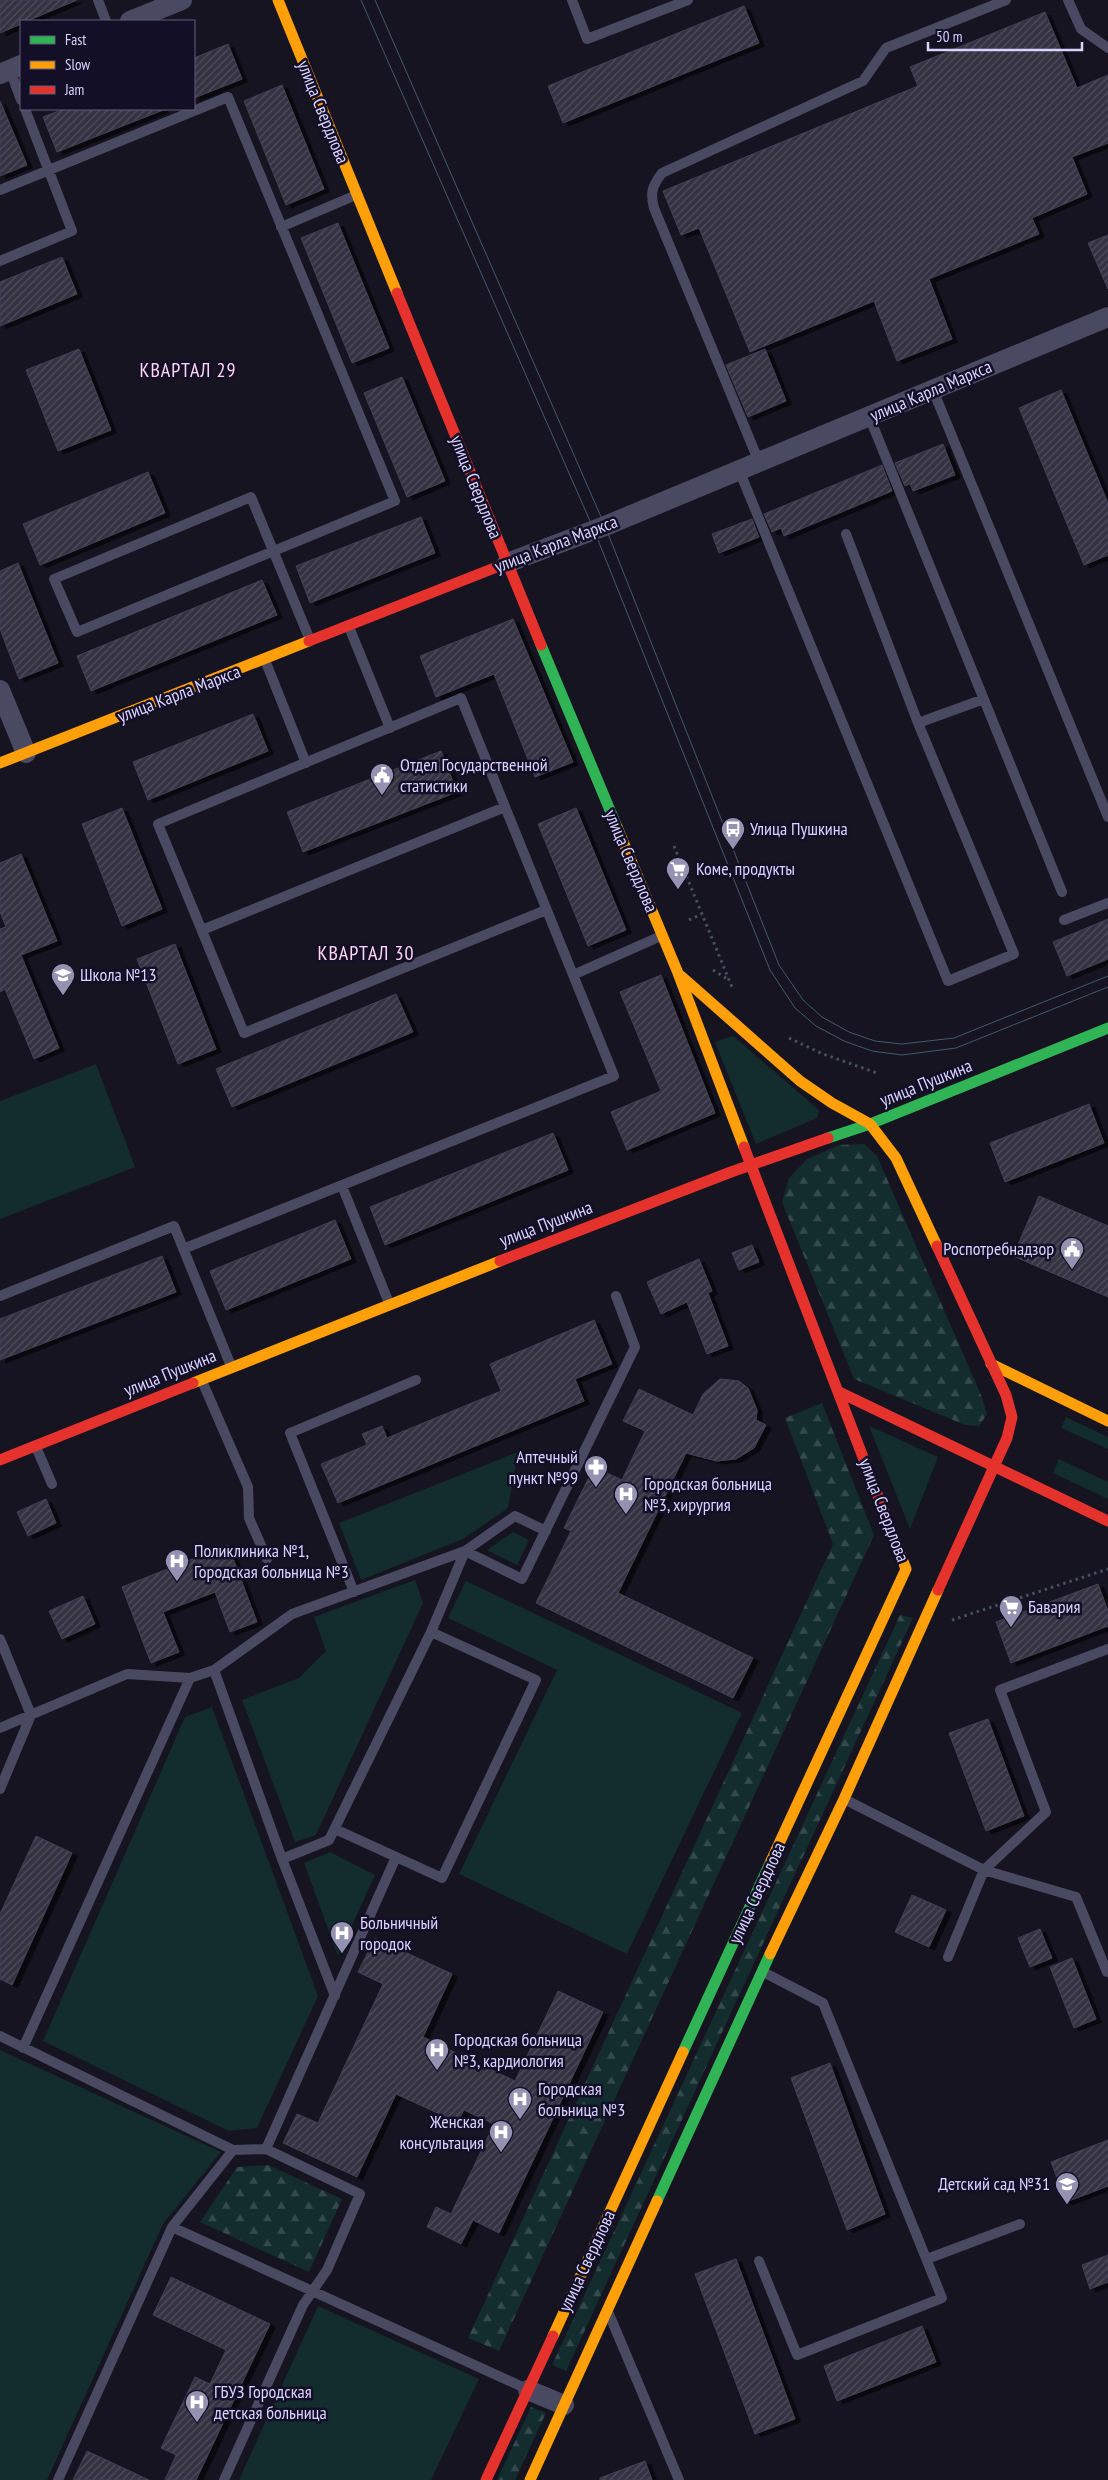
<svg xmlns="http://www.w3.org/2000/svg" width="1108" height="2480" font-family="'PT Sans Narrow',sans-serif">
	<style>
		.green { fill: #132c2d }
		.forest { fill: url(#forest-firs) }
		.building { fill: url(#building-hatch); stroke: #433f54; filter: url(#shadow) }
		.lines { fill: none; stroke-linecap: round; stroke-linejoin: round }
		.path { stroke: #44505f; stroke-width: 3; stroke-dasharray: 2.5 4; stroke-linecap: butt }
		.lane { stroke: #4a4962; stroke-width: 10 }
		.street { stroke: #4a4962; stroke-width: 20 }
		.fast { stroke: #30b455; stroke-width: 11 }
		.slow { stroke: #ff9f0a; stroke-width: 11 }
		.jam { stroke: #e5322d; stroke-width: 11 }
		.tram { stroke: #43596b; stroke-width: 1 }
		.labels { text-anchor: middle; stroke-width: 5; stroke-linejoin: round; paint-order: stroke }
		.street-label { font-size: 18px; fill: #d9d4ff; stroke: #130f26 }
		.poi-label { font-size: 18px; fill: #d9d4ff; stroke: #130f26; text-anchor: start }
		.quarter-label { font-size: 20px; letter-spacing: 1px; fill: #ffd6f0; stroke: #130f26 }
	</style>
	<defs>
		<pattern id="forest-firs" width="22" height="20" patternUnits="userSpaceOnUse" patternTransform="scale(1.25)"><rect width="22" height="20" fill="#132c2d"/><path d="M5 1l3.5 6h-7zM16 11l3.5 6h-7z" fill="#354a4c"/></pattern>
		<pattern id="building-hatch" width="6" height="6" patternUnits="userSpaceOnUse" patternTransform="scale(1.25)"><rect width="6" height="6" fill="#343243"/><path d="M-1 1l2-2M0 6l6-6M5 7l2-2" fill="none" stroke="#514f5f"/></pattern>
		<filter id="shadow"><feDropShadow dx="5.5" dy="3" stdDeviation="0" flood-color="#0009"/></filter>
	</defs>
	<rect width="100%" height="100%" fill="#161421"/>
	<path class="green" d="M733 1036 819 1110 817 1118 756 1144 715 1042Z
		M96 1064 135 1167 0 1219V1101Z
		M1066 1417 1108 1437V1449L1061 1428Z
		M869 1426 938 1457 910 1529Z
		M518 1452 508 1508 463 1539 361 1580 339 1523Z
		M1059 1459 1108 1482V1499L1053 1473Z
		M513 1532 529 1540 517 1565 487 1550Z
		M415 1580 423 1603 316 1835 295 1842 242 1700 299 1678 326 1651 314 1617Z
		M466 1581 742 1713 627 1954 459 1874 557 1670 448 1618Z
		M212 1707 318 1996 257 2128 229 2131 43 2041 185 1717Z
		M330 1852 375 1875 338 1956 304 1863Z
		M0 2050 221 2152 163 2224 47 2480H0Z
		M318 2306 479 2379 431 2480H239Z"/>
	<path class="forest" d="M864 1144 877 1156 981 1395 987 1414 979 1426 965 1425 854 1379 782 1202 789 1178 807 1159 839 1145Z
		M822 1403 874 1535 499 2351 468 2338 833 1544 785 1418Z
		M900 1615 913 1618 566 2371 552 2365Z
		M268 2165 342 2199 309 2272 200 2222 237 2167Z
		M531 2407 546 2413 515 2480H497Z"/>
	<path class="building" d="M0 0H77L27 21H21V24L0 33Z
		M744 6 759 43 563 123 548 86Z
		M1045 12 1077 88 1108 75V143L1072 157 1087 194 1032 218 1039 234 929 279 952 339 897 361 874 301 750 352 699 228 681 235 663 191 918 86 910 67Z
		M228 44 242 79 194 98V58Z
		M282 85 324 189 286 205 244 101Z
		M0 101 27 165 0 176Z
		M64 109H163V110L57 152 43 117Z
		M338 223 389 348 352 363 301 238Z
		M1108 235V289L1088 243Z
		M62 257 77 294 0 326V282Z
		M79 349 111 430 58 451 26 370Z
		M765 349 786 401 748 417 726 365Z
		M402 377 445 481 407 497 364 393Z
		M1061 390 1108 503V555L1084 565 1019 408Z
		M943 444 955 475 913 491 910 484 905 486 895 463Z
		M882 465 892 491 784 536 781 528 772 532 764 514Z
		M148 472 165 513 40 565 23 524Z
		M421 517 435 553 310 603 296 566Z
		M752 519 759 537 719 553 712 534Z
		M18 563 58 663 19 679 0 629V571Z
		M262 580 277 615 91 691 77 656Z
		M513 619 573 762 535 777 494 674 436 697 420 656Z
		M253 714 268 751 148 800 133 762Z
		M441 751 457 792 303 852 287 812Z
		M122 808 162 909 122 926 82 824Z
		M576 808 626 930 588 946 538 824Z
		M21 854 57 941 21 955 59 1048 34 1059 5 989 0 992V929L6 927 0 912V863Z
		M1108 919V959L1067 976 1053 942Z
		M175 944 216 1049 178 1064 137 959Z
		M661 975 715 1113 627 1150 611 1112 661 1091 620 992Z
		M396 994 413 1032 232 1107 216 1069Z
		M1089 1104 1104 1143 1005 1182 990 1143Z
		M553 1133 568 1170 385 1245 370 1207Z
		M1039 1196 1108 1226V1297L1013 1256Z
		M335 1220 351 1259 226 1310 210 1271Z
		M752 1245 759 1262 739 1270 732 1253Z
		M162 1256 176 1292 0 1360V1319Z
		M699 1259 712 1291 708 1293 728 1346 707 1354 687 1302 661 1314 647 1282Z
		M594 1320 612 1364 575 1379 584 1401 338 1503 321 1464 367 1445 362 1434 382 1426 387 1438 501 1391 490 1364Z
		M720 1379 739 1381 748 1388 757 1410 756 1420 766 1425 754 1448 736 1459 716 1461 686 1453 618 1593 753 1658 733 1698 536 1603 571 1531 564 1528 594 1467 622 1480 645 1431 623 1421 639 1389 693 1415 703 1394Z
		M46 1499 56 1523 28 1536 17 1512Z
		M228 1545 257 1622 230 1632 215 1592 163 1612 179 1652 151 1663 122 1587Z
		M1098 1584 1108 1611V1626L1011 1663 996 1622Z
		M83 1596 95 1624 62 1639 49 1611Z
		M988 1719 1024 1816 986 1831 949 1733Z
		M36 1836 72 1853 12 1985 0 1979V1914Z
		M912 1895 946 1910 929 1947 895 1932Z
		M1040 1929 1052 1958 1030 1967 1018 1938Z
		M375 1938 452 1974 423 2037 515 2081 558 1991 603 2012 499 2233 473 2220 461 2244 427 2227 436 2207 451 2214 494 2124 464 2110 457 2122 396 2094 357 2177 283 2143 297 2114 318 2123 383 1984 358 1972Z
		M1072 1958 1096 2019 1074 2028 1050 1967Z
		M830 2063 885 2214 847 2230 791 2078Z
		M1108 2140V2186L1066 2202 1051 2162Z
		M1108 2255V2282L1090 2289 1082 2265Z
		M736 2259 795 2419 755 2434 695 2274Z
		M171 2277 270 2324 196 2480H165L176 2455 161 2448 195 2377 210 2384 226 2350 153 2315Z
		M922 2326 936 2362 837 2401 824 2366Z
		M87 2451 149 2480H73Z
		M645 2461 652 2480H600V2478Z"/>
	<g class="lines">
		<path class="path" d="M674 846 732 987
			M689 920 702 914
			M713 970 729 980
			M789 1038 823 1054 877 1073
			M952 1620 1108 1569"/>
		<path class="lane" d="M98 0 106 21
			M572 0 587 39 688 0
			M1068 0 1081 29 1108 48
			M10 70 21 100
			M0 190 228 97 395 501 77 632 54 579 251 497 310 640
			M281 227 356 195
			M0 261 72 231 25 109
			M933 390 1108 817
			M869 416 1062 892
			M759 462 654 208C650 193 652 186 662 173L863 81 886 48 1006 0
			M739 470 948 981 1014 954 918 723 846 534
			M349 627 390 728
			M265 660 306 763
			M918 723 984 699
			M1064 920 1108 903
			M202 930 505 807
			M573 975 661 936
			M342 1186 389 1303
			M183 1249 614 1076C563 950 512 824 461 698L158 824 244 1033 546 910
			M0 1296 174 1226 231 1366
			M202 1381 248 1487 249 1518 267 1559
			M36 1447 52 1484
			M465 1551 522 1579 635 1347 616 1296
			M354 1592 290 1433 416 1380
			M0 1639 31 1715 0 1789
			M214 1670 282 1859 335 1996
			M0 1728 127 1674 190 1678 214 1670 292 1614 465 1551 515 1516 546 1531
			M844 1799 984 1870 1046 1812 1000 1690 1108 1649
			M335 1829 442 1878 536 1680 431 1632
			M282 1859 329 1840 431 1632 465 1551
			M948 1957 984 1870 1076 1897 1107 1972
			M0 2036 233 2150 266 2149 360 2194 327 2270 303 2305 224 2480
			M23 2048 190 1678
			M266 2149 396 1857
			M172 2227 527 2389
			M927 2259 1020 2224
			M759 2261 797 2355 942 2298 823 2003 763 1972
			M609 2314 679 2480
			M58 2480 172 2227 233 2150"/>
		<path class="street" d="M130 21 182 0
			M0 74 21 65
			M507 563 605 526 1108 317
			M0 690 26 753
			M528 2390 564 2405"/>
		<path class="fast" d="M541 645 617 827
			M828 1138 870 1124 1108 1028
			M683 2052 771 1861
			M657 2201 770 1954"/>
		<path class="slow" d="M278 0 397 293
			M0 763 309 641
			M617 827 678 973 744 1147
			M681 976 800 1081 832 1103 870 1124 896 1158 937 1246
			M991 1364 1108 1421
			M193 1383 500 1261
			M771 1861 906 1569 899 1551
			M770 1954 844 1799 938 1590
			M553 2336 683 2052
			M530 2480 657 2201"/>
		<path class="jam" d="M397 293 541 645
			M309 641 507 563
			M744 1147 899 1551
			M937 1246 1006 1395 1012 1417 1007 1438 938 1590
			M500 1261 731 1172 828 1138
			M839 1392 1108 1521
			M0 1460 193 1383
			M486 2480 553 2336"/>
		<path class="tram" d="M361 0 594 530 770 970 795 1008 816 1026 844 1041 872 1051 902 1055 956 1048 1108 987
			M375 0 605 526 779 965 803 1000 822 1017 849 1032 875 1041 902 1044 954 1038 1108 976"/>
	</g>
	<defs>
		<g id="civic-pin" transform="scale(1.25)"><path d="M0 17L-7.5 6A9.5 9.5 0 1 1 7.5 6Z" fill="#9591b1" stroke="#130f26"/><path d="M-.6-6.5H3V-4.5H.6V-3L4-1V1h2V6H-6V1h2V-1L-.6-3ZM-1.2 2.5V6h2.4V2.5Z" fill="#fff"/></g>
		<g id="bus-pin" transform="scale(1.25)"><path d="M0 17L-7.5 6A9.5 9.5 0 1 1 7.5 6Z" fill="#9591b1" stroke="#130f26"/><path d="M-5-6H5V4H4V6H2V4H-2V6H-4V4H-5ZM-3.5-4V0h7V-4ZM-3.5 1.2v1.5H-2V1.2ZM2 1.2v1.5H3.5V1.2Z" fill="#fff"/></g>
		<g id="supermarket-pin" transform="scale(1.25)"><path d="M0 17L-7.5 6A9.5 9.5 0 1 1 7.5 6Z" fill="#9591b1" stroke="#130f26"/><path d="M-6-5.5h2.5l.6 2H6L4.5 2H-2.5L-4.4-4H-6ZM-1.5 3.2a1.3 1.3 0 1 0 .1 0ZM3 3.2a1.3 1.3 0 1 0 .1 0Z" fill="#fff"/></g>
		<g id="school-pin" transform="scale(1.25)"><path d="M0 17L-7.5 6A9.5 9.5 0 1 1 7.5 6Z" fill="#9591b1" stroke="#130f26"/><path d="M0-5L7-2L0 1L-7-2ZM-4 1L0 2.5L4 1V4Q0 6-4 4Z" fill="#fff"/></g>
		<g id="pharmacy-pin" transform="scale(1.25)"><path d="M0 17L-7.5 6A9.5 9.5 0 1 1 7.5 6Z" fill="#9591b1" stroke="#130f26"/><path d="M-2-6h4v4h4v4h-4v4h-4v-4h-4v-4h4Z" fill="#fff"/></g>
		<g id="hospital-pin" transform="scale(1.25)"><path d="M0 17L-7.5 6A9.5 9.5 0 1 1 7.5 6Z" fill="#9591b1" stroke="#130f26"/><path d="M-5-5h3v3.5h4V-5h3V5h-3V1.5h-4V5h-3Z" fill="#fff"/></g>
	</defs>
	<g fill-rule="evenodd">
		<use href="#civic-pin" x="382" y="775"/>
		<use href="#bus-pin" x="733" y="829"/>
		<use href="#supermarket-pin" x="678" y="869"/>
		<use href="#school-pin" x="63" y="975"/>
		<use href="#civic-pin" x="1072" y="1249"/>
		<use href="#pharmacy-pin" x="596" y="1467"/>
		<use href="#hospital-pin" x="626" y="1494"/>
		<use href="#hospital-pin" x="177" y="1561"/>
		<use href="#supermarket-pin" x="1011" y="1607"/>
		<use href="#hospital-pin" x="342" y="1933"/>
		<use href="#hospital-pin" x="437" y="2050"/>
		<use href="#hospital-pin" x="520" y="2099"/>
		<use href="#hospital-pin" x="501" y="2132"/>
		<use href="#school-pin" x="1067" y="2184"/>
		<use href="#hospital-pin" x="197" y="2402"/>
	</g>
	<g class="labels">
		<g class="street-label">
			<text transform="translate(323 112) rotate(68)" y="6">улица Свердлова</text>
			<text transform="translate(931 391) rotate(-23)" y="6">улица Карла Маркса</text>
			<text transform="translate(476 487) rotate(68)" y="6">улица Свердлова</text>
			<text transform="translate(556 544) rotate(-21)" y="6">улица Карла Маркса</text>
			<text transform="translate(179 694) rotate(-21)" y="6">улица Карла Маркса</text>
			<text transform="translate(631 861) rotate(67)" y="6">улица Свердлова</text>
			<text transform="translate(926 1083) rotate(-22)" y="6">улица Пушкина</text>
			<text transform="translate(546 1224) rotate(-21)" y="6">улица Пушкина</text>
			<text transform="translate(170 1373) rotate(-22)" y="6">улица Пушкина</text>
			<text transform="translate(884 1510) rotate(69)" y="6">улица Свердлова</text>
			<text transform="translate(757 1893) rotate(-65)" y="6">улица Свердлова</text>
			<text transform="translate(587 2261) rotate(-65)" y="6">улица Свердлова</text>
		</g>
		<g class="poi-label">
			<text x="400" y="771">Отдел Государственной<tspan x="400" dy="21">статистики</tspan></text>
			<text x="750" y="835">Улица Пушкина</text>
			<text x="696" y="875">Коме, продукты</text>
			<text x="80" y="981">Школа №13</text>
			<text x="1054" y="1255" text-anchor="end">Роспотребнадзор</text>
			<text x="578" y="1463" text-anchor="end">Аптечный<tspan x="578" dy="21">пункт №99</tspan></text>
			<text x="644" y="1490">Городская больница<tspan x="644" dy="21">№3, хирургия</tspan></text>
			<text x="194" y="1557">Поликлиника №1,<tspan x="194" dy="21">Городская больница №3</tspan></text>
			<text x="1028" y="1613">Бавария</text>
			<text x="360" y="1929">Больничный<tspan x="360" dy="21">городок</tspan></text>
			<text x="454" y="2046">Городская больница<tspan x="454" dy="21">№3, кардиология</tspan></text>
			<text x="538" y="2095">Городская<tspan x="538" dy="21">больница №3</tspan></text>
			<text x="484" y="2128" text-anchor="end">Женская<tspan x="484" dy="21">консультация</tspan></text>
			<text x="1050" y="2190" text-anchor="end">Детский сад №31</text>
			<text x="214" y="2398">ГБУЗ Городская<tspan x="214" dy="21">детская больница</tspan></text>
		</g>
		<g class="quarter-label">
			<text x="188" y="377">КВАРТАЛ 29</text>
			<text x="366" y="960">КВАРТАЛ 30</text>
		</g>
	</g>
	<rect x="20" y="20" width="175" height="90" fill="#130f26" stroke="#625e7d"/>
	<rect x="30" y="36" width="25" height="8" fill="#30b455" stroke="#625e7d"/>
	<text x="65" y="45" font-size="15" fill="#d9d4ff">Fast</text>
	<rect x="30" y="61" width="25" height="8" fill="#ff9f0a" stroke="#625e7d"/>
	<text x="65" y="70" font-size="15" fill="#d9d4ff">Slow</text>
	<rect x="30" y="86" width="25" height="8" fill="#e5322d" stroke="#625e7d"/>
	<text x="65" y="95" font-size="15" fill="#d9d4ff">Jam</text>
	<path d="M928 42v8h154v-8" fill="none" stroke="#d9d4ff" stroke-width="2.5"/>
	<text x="936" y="42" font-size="15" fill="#d9d4ff" stroke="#130f26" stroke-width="4" paint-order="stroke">50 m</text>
</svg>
